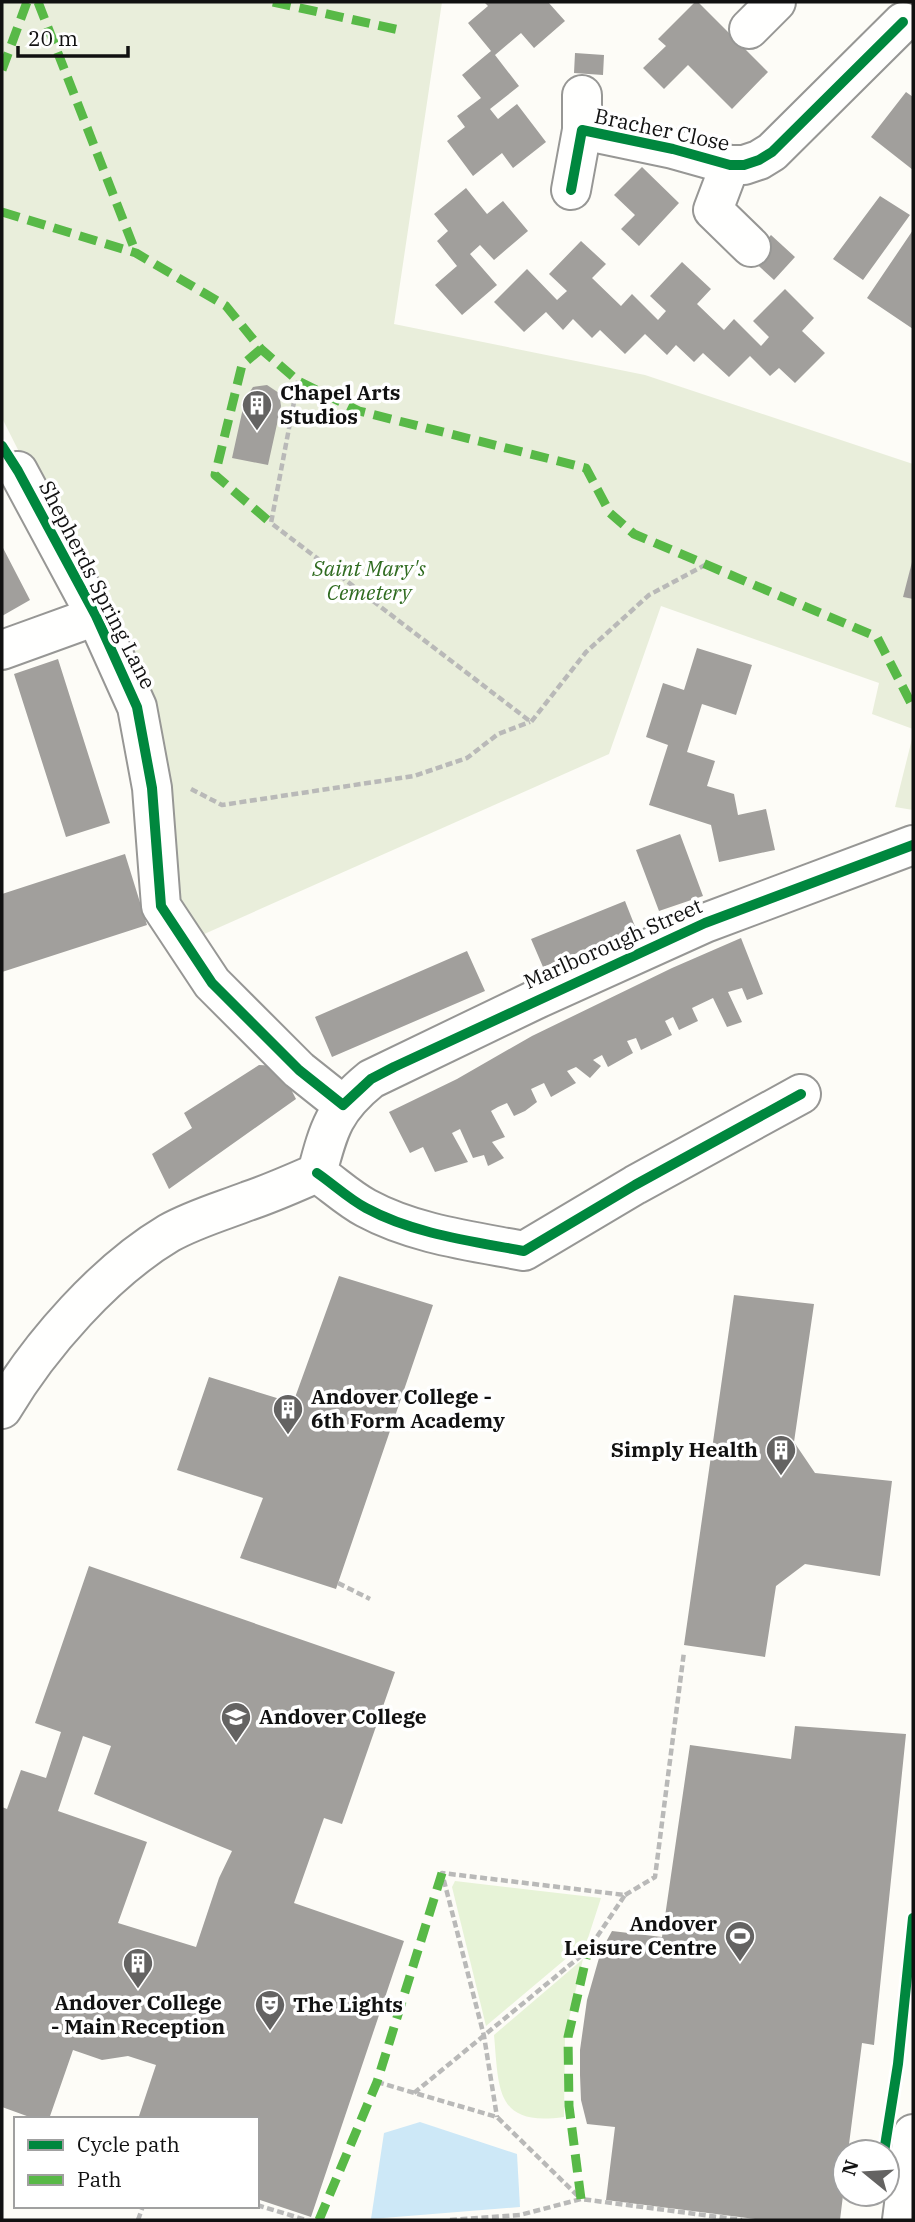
<svg xmlns="http://www.w3.org/2000/svg" width="915" height="2222" font-family="'IBM Plex Serif',serif">
	<style>
		.green { fill: #e7f3d7 }
		.cemetery { fill: #e9eedb }
		.water { fill: #cde8f7 }
		.building { fill: #a19f9c; fill-rule: evenodd }
		.lines { fill: none; stroke-linecap: round; stroke-linejoin: round }
		.minor-casing { stroke: #979795; stroke-width: 42 }
		.path { stroke: #b9b9b8; stroke-width: 4.5; stroke-dasharray: 7 3.5; stroke-linecap: butt }
		.minor { stroke: #fffffe; stroke-width: 38 }
		.quiet { stroke: #58b947; stroke-width: 9; stroke-dasharray: 18 9; stroke-linecap: butt }
		.cycleway-casing { stroke: #fff; stroke-width: 15 }
		.cycleway { stroke: #00873e; stroke-width: 10 }
		.labels { text-anchor: middle; stroke-width: 7; stroke-linejoin: round; paint-order: stroke }
		.street-label { font-size: 21px; fill: #111; stroke: #fff }
		.poi-label { font-size: 21px; font-weight: bold; fill: #111; stroke: #fff; text-anchor: start }
		.park-label { font-size: 21px; font-style: italic; fill: #2f6b1f; stroke: #fff }
	</style>
	<rect width="100%" height="100%" fill="#fdfcf7"/>
	<path class="green" d="M455 1881 601 1898 587 1941 486 2026 452 1887Z
		M583 1959 565 2036 564 2117C495 2127 499 2089 494 2035Z"/>
	<path class="cemetery" d="M2 2H442L394 324 645 375 913 464V558L904 597 913 599V729L872 714 879 683 661 606 609 754 193 939 173 904 168 840 58 529 2 418Z
		M913 735V810L895 807Z"/>
	<path class="water" d="M420 2122 517 2154 520 2207 371 2219 384 2133Z"/>
	<path class="building" d="M484 2H548L565 21 534 48 521 33 495 55 519 86 490 109 498 119 517 104 546 142 513 168 502 153 473 176 447 141 465 127 457 116 481 98 462 75 491 51 468 23 488 6Z
		M695 2H698L768 72 732 109 688 65 664 89 643 68 666 46 658 39Z
		M575 53 604 55 603 75 574 73Z
		M906 92 913 97V170L871 137Z
		M642 167 679 203 639 246 621 229 635 215 614 195Z
		M466 188 487 214 503 201 528 231 494 260 480 245 470 254 497 285 462 315 435 285 457 266 437 241 448 231 434 214Z
		M880 196 910 215 863 280 833 259Z
		M913 230V329L867 298Z
		M771 235 795 257 774 280 750 258Z
		M581 241 606 264 592 278 621 306 632 294 658 320 666 311 650 296 682 262 711 289 697 304 724 330 734 319 761 346 769 337 753 321 785 289 814 318 802 331 825 353 795 383 779 368 770 376 750 356 729 377 703 353 694 362 676 345 667 355 645 334 625 354 600 330 592 338 573 319 563 330 546 312 524 332 494 302 527 269 557 300 567 291 549 274Z
		M267 385 279 393 281 406 268 465 232 458 245 399 253 387Z
		M2 546 30 600 2 616Z
		M912 562H913V599L903 597Z
		M697 648 752 665 736 715 702 704 687 752 715 761 707 786 734 794 738 815 766 809 775 850 719 862 711 825 649 805 668 745 646 737 663 683 684 690Z
		M58 659 110 823 66 837 14 674Z
		M680 834 703 896 659 911 636 850Z
		M125 854 147 925 2 972V894Z
		M625 901 636 929 543 967 531 939Z
		M741 938 763 994 747 1000 742 988 728 992 742 1022 727 1027 713 998 692 1008 698 1021 679 1030 673 1017 665 1021 672 1035 641 1050 636 1038 627 1041 633 1053 608 1067 602 1055 593 1060 601 1066 590 1078 576 1067 567 1071 576 1083 551 1097 544 1083 531 1089 537 1102 525 1111 514 1116 507 1103 498 1107 491 1111 505 1137 492 1142 504 1158 488 1166 484 1155 473 1158 460 1129 452 1133 468 1162 435 1172 423 1147 410 1153 389 1112 457 1079 532 1036 672 968Z
		M467 951 485 991 332 1057 315 1017Z
		M259 1065 279 1066 296 1099 169 1189 152 1154 192 1128 184 1113Z
		M339 1276 433 1305 336 1589 240 1558 263 1498 177 1470 209 1377 293 1403Z
		M734 1295 814 1304 794 1442 815 1473 892 1481 880 1576 805 1564 776 1586 765 1657 684 1645Z
		M89 1566 395 1672 342 1824 324 1818 294 1903 404 1941 311 2217 257 2199V2119H138L156 2065 128 2056 102 2060 73 2050 49 2119H35L2 2107V1807L7 1809 21 1770 46 1778 61 1732 35 1723ZM83 1736 111 1746 94 1794 232 1851 219 1878 196 1947 118 1923 147 1842 58 1811Z
		M795 1726 906 1734 874 2045 862 2043 848 2152H845V2179L840 2220H763L606 2200 615 2127 587 2124 581 2100 580 2075V2050L587 2000 601 1951 612 1931 662 1937 690 1745 791 1759Z"/>
	<g class="lines">
		<g class="minor-casing">
			<path id="minor" d="M749 29 776 2
				M582 130V95
				M730 165 713 210 751 247
				M571 190 582 130 673 149 730 165H744L759 160 772 152 903 22
				M18 471 96 616 137 707 152 788 161 906 212 983 299 1070 343 1105
				M2 650 96 616
				M317 1173C329 1128 334 1109 371 1079L537 999 705 923 913 845
				M317 1173C333 1184 349 1199 366 1208 414 1234 471 1241 524 1251L635 1185 801 1094
				M2 1409C40 1345 105 1271 169 1233 194 1219 222 1211 248 1201 272 1193 294 1183 317 1173
				M902 2220 913 2134"/>
		</g>
		<path class="path" d="M298 381 271 523 531 722 586 652 649 595 707 564
			M191 789 222 805 414 776 467 758 498 734 530 722
			M338 1583 370 1599
			M625 1895 655 1877 684 1652
			M377 2082 497 2117 581 2199
			M414 2093 588 1950 625 1895 442 1873 484 2036 497 2117
			M257 2205 306 2220
			M138 2220 143 2206
			M450 2220 520 2215 581 2199 742 2220"/>
		<use href="#minor" class="minor"/>
		<path class="quiet" d="M38 2 136 253
			M273 2 404 31
			M2 70 27 2
			M2 212 136 253 226 306 261 349 298 381 359 411 586 468 610 513 634 534 877 637 913 707
			M261 349 242 365 215 475 271 523
			M581 2199 569 2106 568 2037 588 1950
			M319 2220 377 2082 442 1873"/>
		<g class="cycleway-casing">
			<path id="cycleway" d="M571 190 582 130 673 149 730 165H744L759 160 772 152 903 22
				M2 446 18 471 96 616 137 707 152 788 161 906 212 983 299 1070 343 1105 371 1079 394 1067 705 923 913 845
				M317 1173C333 1184 349 1199 366 1208 414 1234 471 1241 524 1251L635 1185 801 1094
				M884 2152 898 2064 913 1918"/>
		</g>
		<use href="#cycleway" class="cycleway"/>
	</g>
	<defs>
		<g id="building-pin" transform="scale(1.575)"><path d="M0 17L-7.5 6A9.5 9.5 0 1 1 7.5 6Z" fill="#646362" stroke="#fff"/><path d="M-4-6H4V6H1V3H-1V6H-4ZM-2.5-4.3h1.7v1.8h-1.7ZM.8-4.3h1.7v1.8H.8ZM-2.5-1h1.7V.8h-1.7ZM.8-1h1.7V.8H.8Z" fill="#fff"/></g>
		<g id="university-pin" transform="scale(1.575)"><path d="M0 17L-7.5 6A9.5 9.5 0 1 1 7.5 6Z" fill="#646362" stroke="#fff"/><path d="M0-5L7-2L0 1L-7-2ZM-4 1L0 2.5L4 1V4Q0 6-4 4Z" fill="#fff"/></g>
		<g id="stadium-pin" transform="scale(1.575)"><path d="M0 17L-7.5 6A9.5 9.5 0 1 1 7.5 6Z" fill="#646362" stroke="#fff"/><path d="M0-5a6.5 5 0 1 0 0 10a6.5 5 0 1 0 0-10ZM-3.5-1.8h7v3.6h-7Z" fill="#fff"/></g>
		<g id="theatre-pin" transform="scale(1.575)"><path d="M0 17L-7.5 6A9.5 9.5 0 1 1 7.5 6Z" fill="#646362" stroke="#fff"/><path d="M-5-5.5Q0-4 5-5.5V0Q5 5 0 6Q-5 5-5 0ZM-3.3-2.5H-1v1.5H-3.3ZM1-2.5H3.3v1.5H1ZM-2.8 1Q0 5.5 2.8 1Z" fill="#fff"/></g>
	</defs>
	<g fill-rule="evenodd">
		<use href="#building-pin" x="257" y="405"/>
		<use href="#building-pin" x="288" y="1409"/>
		<use href="#building-pin" x="781" y="1450"/>
		<use href="#university-pin" x="236" y="1717"/>
		<use href="#stadium-pin" x="740" y="1936"/>
		<use href="#building-pin" x="138" y="1963"/>
		<use href="#theatre-pin" x="270" y="2005"/>
	</g>
	<g class="labels">
		<g class="street-label">
			<text transform="translate(662 130) rotate(12)" y="7">Bracher Close</text>
			<text transform="translate(97 585) rotate(63)" y="7">Shepherds Spring Lane</text>
			<text transform="translate(613 944) rotate(-24)" y="7">Marlborough Street</text>
		</g>
		<g class="poi-label">
			<text x="280" y="400">Chapel Arts<tspan x="280" dy="24">Studios</tspan></text>
			<text x="311" y="1404">Andover College -<tspan x="311" dy="24">6th Form Academy</tspan></text>
			<text x="758" y="1457" text-anchor="end">Simply Health</text>
			<text x="259" y="1724">Andover College</text>
			<text x="717" y="1931" text-anchor="end">Andover<tspan x="717" dy="24">Leisure Centre</tspan></text>
			<text x="138" y="2010" text-anchor="middle">Andover College<tspan x="138" dy="24">- Main Reception</tspan></text>
			<text x="293" y="2012">The Lights</text>
		</g>
		<g class="park-label">
			<text x="369" y="576">Saint Mary's<tspan x="369" dy="24">Cemetery</tspan></text>
		</g>
	</g>
	<rect width="915" height="2222" fill="none" stroke="#111111" stroke-width="7"/>
	<rect x="14" y="2117" width="245" height="91" fill="#ffffff" stroke="#a0a0a0" stroke-width="2"/>
	<rect x="28" y="2140" width="35" height="10" fill="#00873e" stroke="#a0a0a0" stroke-width="2"/>
	<text x="77" y="2152" font-size="21" fill="#111111">Cycle path</text>
	<rect x="28" y="2175" width="35" height="10" fill="#58b947" stroke="#a0a0a0" stroke-width="2"/>
	<text x="77" y="2187" font-size="21" fill="#111111">Path</text>
	<g transform="translate(866 2173) rotate(288)"><circle r="33" fill="#ffffff" stroke="#a0a0a0" stroke-width="2"/>
	<path d="M0-5L12 26L0 18L-12 26Z" fill="#646362"/>
	<text y="-10" font-size="19" font-weight="bold" text-anchor="middle" fill="#111111">N</text>
	</g>
	<path d="M18 46v10h110v-10" fill="none" stroke="#111111" stroke-width="3.5"/>
	<text x="28" y="46" font-size="21" fill="#111111" stroke="#ffffff" stroke-width="5" paint-order="stroke">20 m</text>
</svg>
